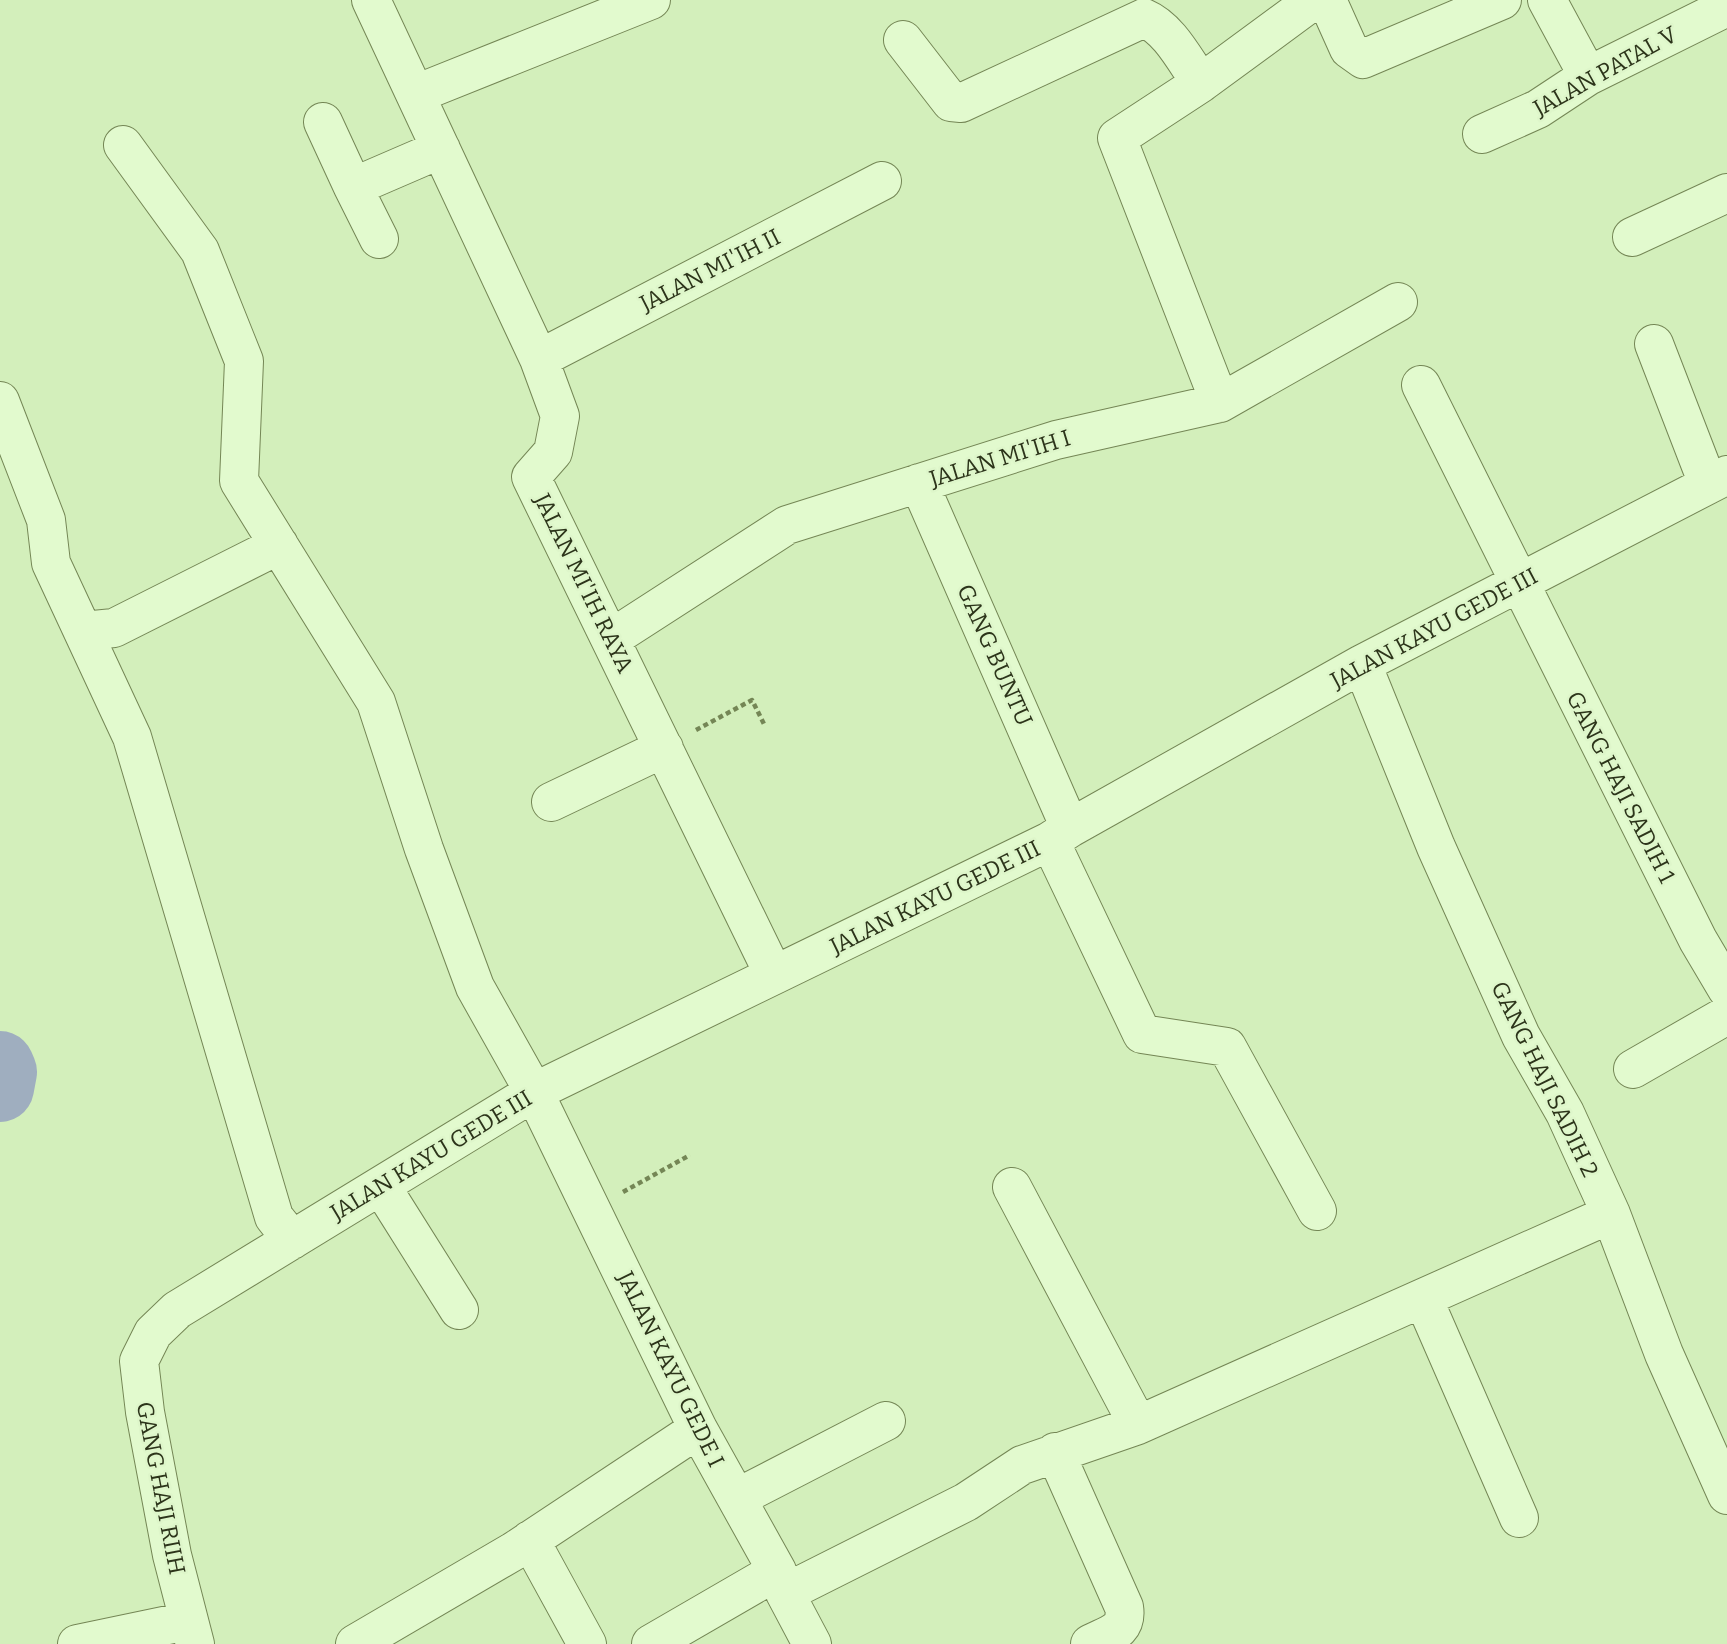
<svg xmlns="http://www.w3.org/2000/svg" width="1727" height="1644" font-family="Bitter,serif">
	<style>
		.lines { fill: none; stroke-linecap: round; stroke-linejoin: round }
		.river { stroke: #9faebf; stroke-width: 68 }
		.minor-casing { stroke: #748655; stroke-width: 40 }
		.path { stroke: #748655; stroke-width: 4.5; stroke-dasharray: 5 3.5; stroke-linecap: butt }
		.minor { stroke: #e2face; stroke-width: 38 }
		.labels { text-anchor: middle; stroke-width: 5; stroke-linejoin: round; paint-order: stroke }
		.street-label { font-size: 23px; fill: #2c341a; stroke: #def6ca }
	</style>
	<rect width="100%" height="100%" fill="#d3efbb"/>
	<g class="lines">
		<path class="river" d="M0 1065 3 1072 0 1088"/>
		<g class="minor-casing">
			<path id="minor" d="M371 0 539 359 560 416 553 452 531 477 774 975
				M1327 0 1349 49 1363 59 1502 0
				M1547 0 1588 76
				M903 40 951 102 961 103 1144 18C1170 29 1185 61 1201 83
				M416 94 651 0
				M323 122 353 187
				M1482 134 1538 109 1588 76 1727 7
				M123 145 200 251 244 361 239 481 376 702 424 849 475 987 534 1092 698 1429 777 1571 785 1593 812 1644
				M1632 237 1727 193
				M379 239 353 187 441 149
				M1654 344 1708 484
				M539 359 882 181
				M1421 385 1698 940 1727 989
				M0 401 46 520 51 563 132 737 274 1217 292 1240
				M1220 403 1117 138 1201 83 1314 0
				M919 483 1070 828
				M83 631 114 628 279 545
				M612 638 787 525 1056 440 1220 403 1398 302
				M1362 664 1436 847 1521 1036 1565 1113 1611 1214 1664 1354 1727 1495
				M551 802 664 748
				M1050 841 1142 1034 1227 1047 1317 1211
				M1633 1069 1727 1015
				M381 1186 459 1310
				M1012 1187 1138 1425
				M1423 1298 1519 1518
				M1055 1452 1124 1607C1128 1632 1109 1634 1090 1644
				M737 1498 886 1421
				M530 1540 587 1644
				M785 1593 966 1502 1022 1465 1138 1425 1611 1214
				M77 1644 187 1621
				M195 1644 172 1555 145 1412 139 1361 153 1333 177 1310 534 1092 1050 841 1070 828 1362 664 1727 475
				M355 1644 514 1551 698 1429
				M651 1644 777 1571"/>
		</g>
		<path class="path" d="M696 730 752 700 764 724
			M623 1192 690 1155"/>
		<use href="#minor" class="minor"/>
	</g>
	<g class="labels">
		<g class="street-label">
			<text transform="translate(1605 71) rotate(-29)" y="8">JALAN PATAL V</text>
			<text transform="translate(710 270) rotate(-27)" y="8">JALAN MI'IH II</text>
			<text transform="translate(1000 458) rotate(-17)" y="8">JALAN MI'IH I</text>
			<text transform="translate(584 583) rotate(64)" y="8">JALAN MI'IH RAYA</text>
			<text transform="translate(1434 628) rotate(-28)" y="8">JALAN KAYU GEDE III</text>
			<text transform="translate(995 655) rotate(66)" y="8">GANG BUNTU</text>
			<text transform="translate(1621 787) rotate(63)" y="8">GANG HAJI SADIH 1</text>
			<text transform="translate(935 897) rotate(-26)" y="8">JALAN KAYU GEDE III</text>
			<text transform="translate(1545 1079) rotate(64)" y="8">GANG HAJI SADIH 2</text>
			<text transform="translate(431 1155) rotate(-31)" y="8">JALAN KAYU GEDE III</text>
			<text transform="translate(671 1369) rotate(64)" y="8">JALAN KAYU GEDE I</text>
			<text transform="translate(161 1488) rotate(79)" y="8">GANG HAJI RIIH</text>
		</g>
	</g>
</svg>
